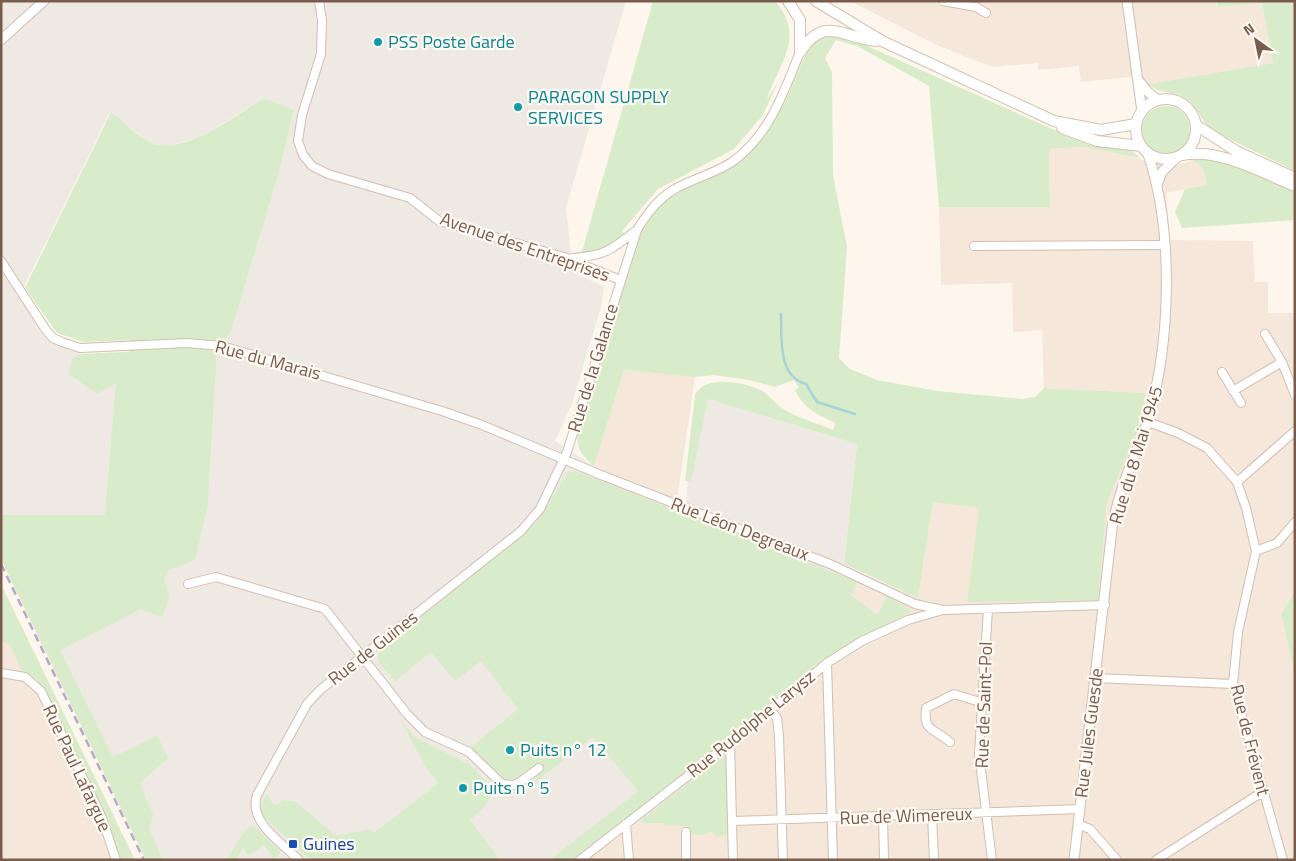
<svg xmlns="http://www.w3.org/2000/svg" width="1296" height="861" font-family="'Titillium Web',sans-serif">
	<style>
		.residential { fill: #f5e8da }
		.industrial { fill: #efe9e4; fill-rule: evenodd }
		.green { fill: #d8ecc9 }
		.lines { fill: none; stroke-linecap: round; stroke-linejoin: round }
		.stream { stroke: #a5d3da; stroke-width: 2.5 }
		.minor-casing { stroke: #d1beb0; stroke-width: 10 }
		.tertiary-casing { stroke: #d1beb0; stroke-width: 11 }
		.secondary-casing { stroke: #d6c0b0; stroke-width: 12 }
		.minor { stroke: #fff; stroke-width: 8 }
		.tertiary { stroke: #fff; stroke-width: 9 }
		.secondary { stroke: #fff; stroke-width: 10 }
		.rail { stroke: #b9a8c9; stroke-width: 2.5; stroke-dasharray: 8 5; stroke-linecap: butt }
		.culture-dot { fill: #0f9aa8; stroke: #fffaf3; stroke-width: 2 }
		.transit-dot { fill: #1a4fb4; stroke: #fffaf3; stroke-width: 2 }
		.labels { text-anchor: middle; stroke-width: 4.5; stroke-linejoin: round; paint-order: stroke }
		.culture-label { font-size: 18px; fill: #0d838f; stroke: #fffaf3; text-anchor: start }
		.street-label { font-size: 18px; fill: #7a5c4d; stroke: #fffaf3 }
		.transit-label { font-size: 18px; fill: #164399; stroke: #fffaf3; text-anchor: start }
	</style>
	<rect width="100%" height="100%" fill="#fdf6ec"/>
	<path class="residential" d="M850 1H1217L1218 7 1262 3 1273 63 1149 84 1130 77 1081 82 1079 66 1038 70V63L992 67 939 46Z
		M1086 147 1116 152 1163 166H1174L1193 160 1203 168 1207 185 1166 193 1170 240 1253 241 1255 282H1268V313H1295V589L1281 614 1295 675V860H587L642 820 818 675 835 663 896 630 851 595 861 573 918 598 933 502 979 508 1098 600 1107 502 1137 433 1146 393 1044 388 1042 330 1013 332 1012 283 941 285 939 207H1050L1049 149Z
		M624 370 695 377 677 500 594 466Z
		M1 641 10 644 21 670 36 678 45 689 101 805 121 860H1Z"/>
	<path class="industrial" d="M1 1H626L566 208 573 273 604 286 602 303 572 404 555 441 594 466 686 503 695 395 857 444 844 564 861 573 851 595 897 629 835 663 818 675 642 820 587 860H146L1 559ZM264 98 294 110 278 176 231 332 217 350 208 504 114 419 117 383 130 352 81 354 58 345 48 340 20 295 110 112 150 143 170 146 202 136Z"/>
	<path class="green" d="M653 1H775C806 37 779 63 767 99L778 82 763 115 734 149 658 189 622 231 625 234C612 246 600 253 581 255Z
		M1217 1H1295V171L1213 131C1201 122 1198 106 1185 98 1172 90 1160 95 1149 84L1273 63 1262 3 1218 7Z
		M830 32 854 40 1077 140 1125 149 1135 153 1140 158 1086 147 1049 149 1050 207H939L929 86 859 47 836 40 825 58 832 72 833 176 847 247 839 358 850 369 877 380 937 391 1022 399 1035 397 1044 388 1146 393 1137 433 1107 502 1098 600 967 602 979 508 933 502 918 598 844 564 857 444 708 399 691 482 685 481 695 395C705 374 745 382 762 391 770 395 775 404 783 409 798 418 817 423 833 430L835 423C817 414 804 409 795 390L799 387 794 380 775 387 749 380 714 375 695 377 624 370 594 466C581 455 576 449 578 432L640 234C648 222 657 208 668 198 686 183 715 180 734 166 775 136 789 93 808 48L814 40Z
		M264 98 294 110 278 176 231 332 217 350 208 504 195 560 169 570 164 578 169 597 162 617 141 609 60 650 113 757 157 735 168 758 140 783 153 815 149 830 163 860H146L1 559V515H105L116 383 97 394 69 374 72 359 81 354 129 352 130 340 84 342 57 333 25 288 111 112C123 121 136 135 150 142 182 158 237 114 264 98Z
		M1142 130a24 24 0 1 1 48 0a24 24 0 1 1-48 0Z
		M1205 158 1232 164 1295 189V220L1182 228 1175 212 1185 189 1207 185 1203 168 1193 160Z
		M576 471 857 582 851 595 877 615 887 596 912 611 857 639 814 666 725 742 575 860H550L638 791 593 737 537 781 536 776 541 770 536 764C497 797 500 771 470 748L518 709 481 661 455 681 431 652 395 681 380 664 377 656 381 649 536 524 568 472Z
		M1 584 135 860H121L101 805 45 689 36 678 21 670 10 645 1 641Z
		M1295 590V675L1281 614Z
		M402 723 417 738 469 764 495 790 484 807 470 820 500 860H311L262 815 260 808 266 794 270 797 272 803 277 805 282 800 296 802 336 836 371 829 374 833 438 783 425 766Z
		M724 754H727L728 833 717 838 712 832 699 836 690 833 687 826H665L664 823H642V820Z
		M251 826 255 827 281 852 274 860 265 845 248 855 243 848 236 860H226L246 829Z"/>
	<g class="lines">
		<path class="stream" d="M781 314C782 337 777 376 806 384L817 402 855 414"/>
		<g class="minor-casing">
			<path id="minor" d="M319 1 322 20 321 54 302 115 298 141 303 155 312 166 328 174 410 198 439 221 564 257 620 280
				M943 1 976 7 986 13
				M974 246 1164 245
				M573 258C605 255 610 251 634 232
				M1 261 46 330 53 338 62 342 80 348 187 343 222 346 442 411 482 425 601 475 830 564 915 604 943 610
				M1265 334 1282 362 1295 395
				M1222 372 1241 403
				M1233 391 1282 362
				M1148 422 1178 433 1207 448 1237 482 1246 508 1256 551
				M1237 482 1295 431
				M188 584 216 577 325 609 407 714 425 732 469 752 502 784 514 785 520 782 539 768
				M988 609 979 754 992 860
				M827 663 833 860
				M1 673 25 677 41 691 102 818 116 860
				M1096 678 1233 684
				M770 709 777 718 779 735 783 860
				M950 742C934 728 923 732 926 708L954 694 983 703
				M730 743 733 860
				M932 815 934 860
				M883 817 884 860
				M733 821 1080 809
				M626 824 629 860
				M1080 825 1090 829 1117 860
				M686 832V860
				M299 860C282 843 248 822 257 795L307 704 320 690 521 531 540 509 567 452 637 230C647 214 657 200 673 190 691 179 714 174 732 162 769 136 784 92 800 52
				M580 860 730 743 827 663 862 641 908 620 943 610 1105 605
				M1156 860 1256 796 1263 794
				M1283 860 1233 684 1238 632 1256 551 1277 543 1295 522"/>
		</g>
		<g class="tertiary-casing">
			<path id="tertiary" d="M1127 1 1142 112
				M1 40 44 1
				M1139 81 1148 92 1158 100
				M1157 185 1162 172 1177 157
				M1074 860 1113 520C1117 507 1120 493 1125 480 1132 460 1142 441 1148 420 1171 341 1174 232 1148 154"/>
		</g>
		<g class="secondary-casing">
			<path id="secondary" d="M788 1 800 20V51
				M816 1 882 41 1054 121 1101 130 1136 124
				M800 52C825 14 842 38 876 41
				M1136 129a30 30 0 1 1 60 0a30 30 0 1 1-60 0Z
				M1196 125 1236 151 1295 178
				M1062 128 1097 141 1141 146
				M1182 155C1220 148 1260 172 1295 186"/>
		</g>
		<use href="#minor" class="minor"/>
		<use href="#tertiary" class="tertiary"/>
		<use href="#secondary" class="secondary"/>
		<path class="rail" d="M1 564 144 860"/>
	</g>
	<g class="culture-dot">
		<circle cx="378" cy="42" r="5"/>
		<circle cx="518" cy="107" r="5"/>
		<circle cx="510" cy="750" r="5"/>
		<circle cx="463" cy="788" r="5"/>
	</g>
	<rect class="transit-dot" x="288" y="839" width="10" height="10" rx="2.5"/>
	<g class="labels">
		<g class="culture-label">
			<text x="388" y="48">PSS Poste Garde</text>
			<text x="528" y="103">PARAGON SUPPLY<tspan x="528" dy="21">SERVICES</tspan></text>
			<text x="520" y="756">Puits n° 12</text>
			<text x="473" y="794">Puits n° 5</text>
		</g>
		<g class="street-label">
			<text transform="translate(525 247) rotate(19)" y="6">Avenue des Entreprises</text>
			<text transform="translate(268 360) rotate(15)" y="6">Rue du Marais</text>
			<text transform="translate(593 368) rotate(-73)" y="6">Rue de la Galance</text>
			<text transform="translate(1136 455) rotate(-73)" y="6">Rue du 8 Mai 1945</text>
			<text transform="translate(740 529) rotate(21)" y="6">Rue Léon Degreaux</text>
			<text transform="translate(373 648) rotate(-38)" y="6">Rue de Guines</text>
			<text transform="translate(984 705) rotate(-88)" y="6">Rue de Saint-Pol</text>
			<text transform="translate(751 724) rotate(-39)" y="6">Rue Rudolphe Larysz</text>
			<text transform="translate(1089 733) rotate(-83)" y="6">Rue Jules Guesde</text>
			<text transform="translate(1250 740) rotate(76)" y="6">Rue de Frévent</text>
			<text transform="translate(77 768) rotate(65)" y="6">Rue Paul Lafargue</text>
			<text transform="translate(906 816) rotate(-2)" y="6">Rue de Wimereux</text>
		</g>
		<g class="transit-label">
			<text x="303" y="850">Guines</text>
		</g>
	</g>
	<rect width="1296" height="861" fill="none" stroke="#7a5c4d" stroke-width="5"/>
	<g transform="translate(1256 40) rotate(327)" stroke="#fffaf3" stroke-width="4" paint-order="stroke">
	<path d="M0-4L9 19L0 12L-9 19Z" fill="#7a5c4d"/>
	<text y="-8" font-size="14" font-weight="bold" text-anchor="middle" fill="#7a5c4d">N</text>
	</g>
</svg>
